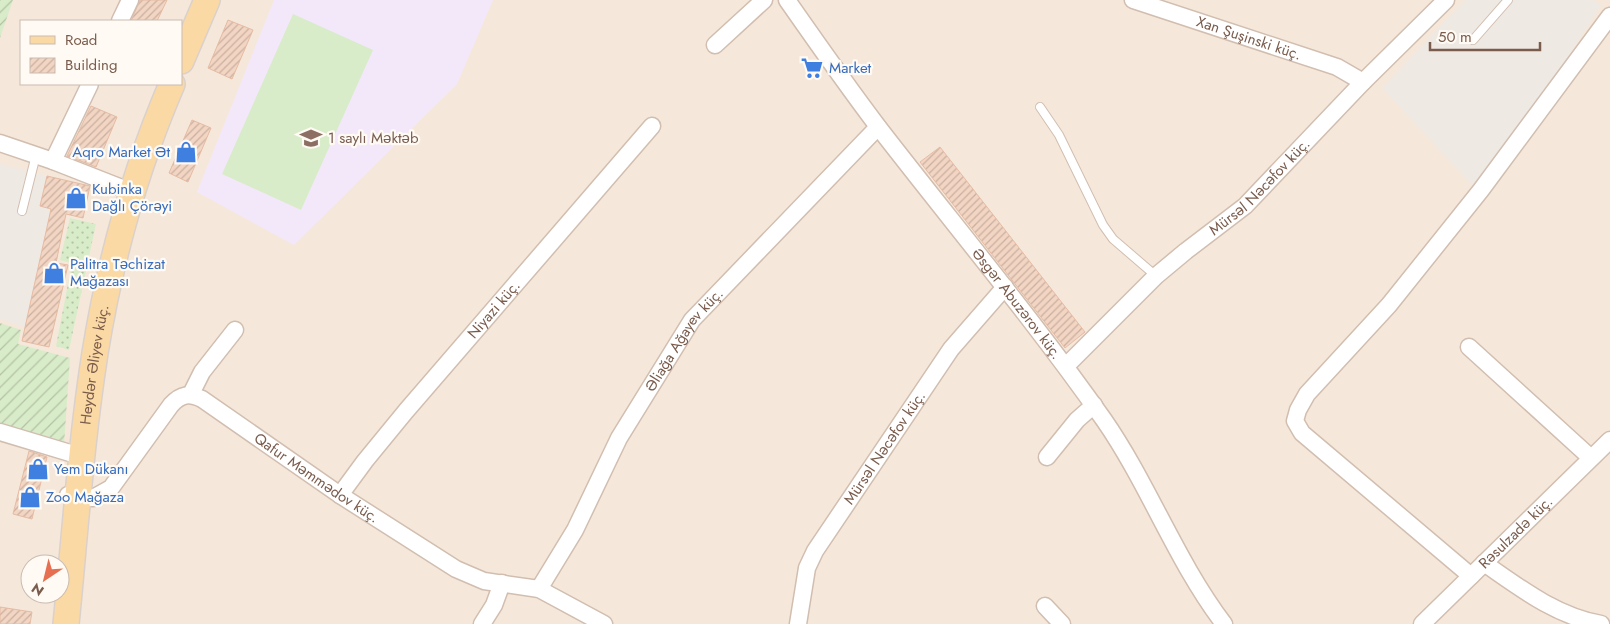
<svg xmlns="http://www.w3.org/2000/svg" width="1610" height="624" font-family="Jost,sans-serif">
	<style>
		.residential { fill: #f5e8da; fill-rule: evenodd }
		.industrial { fill: #efe9e4 }
		.education { fill: #f3e8fa }
		.grass { fill: url(#grass-dots) }
		.garden { fill: url(#garden-furrows) }
		.pitch { fill: #d8ecc9 }
		.building { fill: url(#building-hatch); stroke: #e6bba3 }
		.lines { fill: none; stroke-linecap: round; stroke-linejoin: round }
		.lane-casing { stroke: #d1beb0; stroke-width: 10 }
		.street-casing { stroke: #d1beb0; stroke-width: 19 }
		.primary-casing { stroke: #dad1cd; stroke-width: 28 }
		.lane { stroke: #fff; stroke-width: 8 }
		.street { stroke: #fff; stroke-width: 16 }
		.primary { stroke: #fbd9a5; stroke-width: 25 }
		.labels { text-anchor: middle; stroke-width: 4.5; stroke-linejoin: round; paint-order: stroke }
		.street-label { font-size: 15px; fill: #7a5c4d; stroke: #fffaf3 }
		.shop-label { font-size: 15px; fill: #366cbe; stroke: #fffaf3; text-anchor: start }
		.education-label { font-size: 15px; fill: #785e54; stroke: #fffaf3; text-anchor: start }
	</style>
	<defs>
		<pattern id="grass-dots" width="8" height="8" patternUnits="userSpaceOnUse" patternTransform="scale(1.25)"><rect width="8" height="8" fill="#d8ecc9"/><path d="M2 2h.1M6 6h.1" fill="none" stroke="#b4c2a5" stroke-width="1.8" stroke-linecap="round"/></pattern>
		<pattern id="garden-furrows" width="10" height="10" patternUnits="userSpaceOnUse" patternTransform="scale(1.25)"><rect width="10" height="10" fill="#d8ecc9"/><path d="M-1 1l2-2M0 10L10 0M9 11l2-2" fill="none" stroke="#b4c2a5"/></pattern>
		<pattern id="building-hatch" width="6" height="6" patternUnits="userSpaceOnUse" patternTransform="scale(1.25)"><rect width="6" height="6" fill="#f3d5c3"/><path d="M-1 1l2-2M0 6l6-6M5 7l2-2" fill="none" stroke="#cab0a1"/></pattern>
	</defs>
	<rect width="100%" height="100%" fill="#fdf6ec"/>
	<path class="residential" d="M0 0H1610V624H0ZM21 21H181V84H21ZM30 564H60V594H30Z"/>
	<path class="industrial" d="M1465 0H1593L1601 5 1553 81 1474 187 1382 88Z
		M0 164 47 176 40 206 51 209 25 327 0 319Z"/>
	<path class="education" d="M274 0H493L457 84 294 245 197 192Z"/>
	<path class="grass" d="M70 218 96 224 69 350 56 346 72 263 60 260Z"/>
	<path class="garden" d="M0 0H13L0 38Z
		M0 323 21 330 18 344 70 358 64 445 0 424Z"/>
	<path class="pitch" d="M293 14 373 50 301 210 222 174Z"/>
	<path class="building" d="M140 0H167L157 21H131Z
		M228 20 253 30 232 79 208 68Z
		M91 106 117 117 96 167 67 156Z
		M192 120 211 128 188 182 169 173Z
		M940 147 1085 332 1065 348 920 162Z
		M47 176 90 186 83 218 66 214 56 263 68 265 49 347 22 341 51 209 40 206Z
		M29 451 47 457 32 519 13 514Z
		M0 607 32 612 30 624H0Z"/>
	<g class="lines">
		<g class="lane-casing">
			<path id="lane" d="M1473 40 1508 0
				M1040 107 1059 135 1103 225 1113 239 1156 276
				M22 211 36 155"/>
		</g>
		<g class="street-casing">
			<g id="street">
				<path id="s1" d="M787 0C817 43 847 86 879 128 954 225 1033 319 1104 420 1149 485 1176 561 1224 624"/>
				<path id="s2" d="M1133 0 1337 67 1363 82"/>
				<path d="M120 21 130 0"/>
				<path d="M715 45 764 0"/>
				<path d="M0 143 53 161 132 192"/>
				<path d="M53 161 90 84"/>
				<path d="M1469 347 1591 458"/>
				<path id="s3" d="M1066 366 1156 276 1186 251 1245 206 1363 82 1446 0"/>
				<path d="M191 394 202 372 235 330"/>
				<path d="M0 432 70 453"/>
				<path d="M1047 457 1077 420 1094 405"/>
				<path id="s4" d="M68 495 93 498 111 488 171 405C181 394 189 393 202 399L340 495 456 569 484 581 539 589 604 624"/>
				<path id="s5" d="M340 495 365 461 406 411 652 126"/>
				<path d="M1484 563C1520 588 1556 616 1601 624"/>
				<path d="M1471 576 1302 433 1295 421 1298 410 1307 394 1389 305 1481 190 1610 16"/>
				<path id="s6" d="M539 589 575 530 619 438 692 320 878 127"/>
				<path d="M1045 606 1062 624"/>
				<path d="M482 624 494 605 502 583"/>
				<path id="s7" d="M798 624 807 568 815 551 951 349 1005 287"/>
				<path id="s8" d="M1422 624 1610 440"/>
			</g>
		</g>
		<g class="primary-casing">
			<g id="primary">
				<path d="M181 61 207 0"/>
				<path id="s9" d="M66 624C75 534 81 442 95 353 110 260 135 170 172 84"/>
			</g>
		</g>
		<use href="#lane" class="lane"/>
		<use href="#street" class="street"/>
		<use href="#primary" class="primary"/>
	</g>
	<defs>
		<g id="supermarket-bare" transform="scale(1.725)"><path d="M-6-5.5h2.5l.6 2H6L4.5 2H-2.5L-4.4-4H-6ZM-1.5 3.2a1.3 1.3 0 1 0 .1 0ZM3 3.2a1.3 1.3 0 1 0 .1 0Z" fill="#3f7fe0" stroke="#fffaf3" stroke-width="2.5" paint-order="stroke"/></g>
		<g id="school-bare" transform="scale(1.725)"><path d="M0-5L7-2L0 1L-7-2ZM-4 1L0 2.5L4 1V4Q0 6-4 4Z" fill="#8d6e63" stroke="#fffaf3" stroke-width="2.5" paint-order="stroke"/></g>
		<g id="shop-bare" transform="scale(1.725)"><path d="M-5-2.5h2.3a2.7 3.5 0 0 1 5.4 0H5L5.5 6h-11ZM-1.5-2.5h3a1.5 2.3 0 0 0-3 0Z" fill="#3f7fe0" stroke="#fffaf3" stroke-width="2.5" paint-order="stroke"/></g>
	</defs>
	<g fill-rule="evenodd">
		<use href="#supermarket-bare" x="812" y="68"/>
		<use href="#school-bare" x="311" y="138"/>
		<use href="#shop-bare" x="186" y="152"/>
		<use href="#shop-bare" x="76" y="198"/>
		<use href="#shop-bare" x="54" y="273"/>
		<use href="#shop-bare" x="38" y="469"/>
		<use href="#shop-bare" x="30" y="497"/>
	</g>
	<g class="labels">
		<g class="street-label">
			<text dy="5" stroke="none"><textPath href="#s2" startOffset="122">Xan Şuşinski küç.</textPath></text>
			<text dy="5" stroke="none"><textPath href="#s3" startOffset="264">Mürsəl Nəcəfov küç.</textPath></text>
			<text dy="5" stroke="none"><textPath href="#s1" startOffset="381">Əsgər Abuzərov küç.</textPath></text>
			<text dy="5" stroke="none"><textPath href="#s5" startOffset="241">Niyazi küç.</textPath></text>
			<text dy="5" stroke="none"><textPath href="#s6" startOffset="289">Əliağa Ağayev küç.</textPath></text>
			<text dy="5" stroke="none"><textPath href="#s9" startOffset="261">Heydər Əliyev küç.</textPath></text>
			<text dy="5" stroke="none"><textPath href="#s7" startOffset="200">Mürsəl Nəcəfov küç.</textPath></text>
			<text dy="5" stroke="none"><textPath href="#s4" startOffset="322">Qafur Məmmədov küç.</textPath></text>
			<text dy="5" stroke="none"><textPath href="#s8" startOffset="131">Rəsulzadə küç.</textPath></text>
		</g>
		<g class="shop-label">
			<text x="829" y="73">Market</text>
			<text x="170" y="157" text-anchor="end">Aqro Market Ət</text>
			<text x="92" y="194">Kubinka<tspan x="92" dy="17">Dağlı Çörəyi</tspan></text>
			<text x="70" y="269">Palitra Təchizat<tspan x="70" dy="17">Mağazası</tspan></text>
			<text x="54" y="474">Yem Dükanı</text>
			<text x="46" y="502">Zoo Mağaza</text>
		</g>
		<g class="education-label">
			<text x="328" y="143">1 saylı Məktəb</text>
		</g>
	</g>
	<rect x="20" y="20" width="162" height="65" fill="#fffaf3" stroke="#cabbb1"/>
	<rect x="30" y="36" width="25" height="8" fill="#fbd9a5" stroke="#cabbb1"/>
	<text x="65" y="45" font-size="15" fill="#7a5c4d">Road</text>
	<rect x="30" y="58" width="25" height="15" fill="url(#building-hatch)" stroke="#cabbb1"/>
	<text x="65" y="70" font-size="15" fill="#7a5c4d">Building</text>
	<g transform="translate(45 579) rotate(215)"><circle r="24" fill="#fffaf3" stroke="#cabbb1"/>
	<path d="M0-4L9 19L0 12L-9 19Z" fill="#e76f51"/>
	<text y="-8" font-size="14" font-weight="bold" text-anchor="middle" fill="#7a5c4d">N</text>
	</g>
	<path d="M1430 42v8h110v-8" fill="none" stroke="#7a5c4d" stroke-width="2.5"/>
	<text x="1438" y="42" font-size="15" fill="#7a5c4d" stroke="#fffaf3" stroke-width="4" paint-order="stroke">50 m</text>
</svg>
